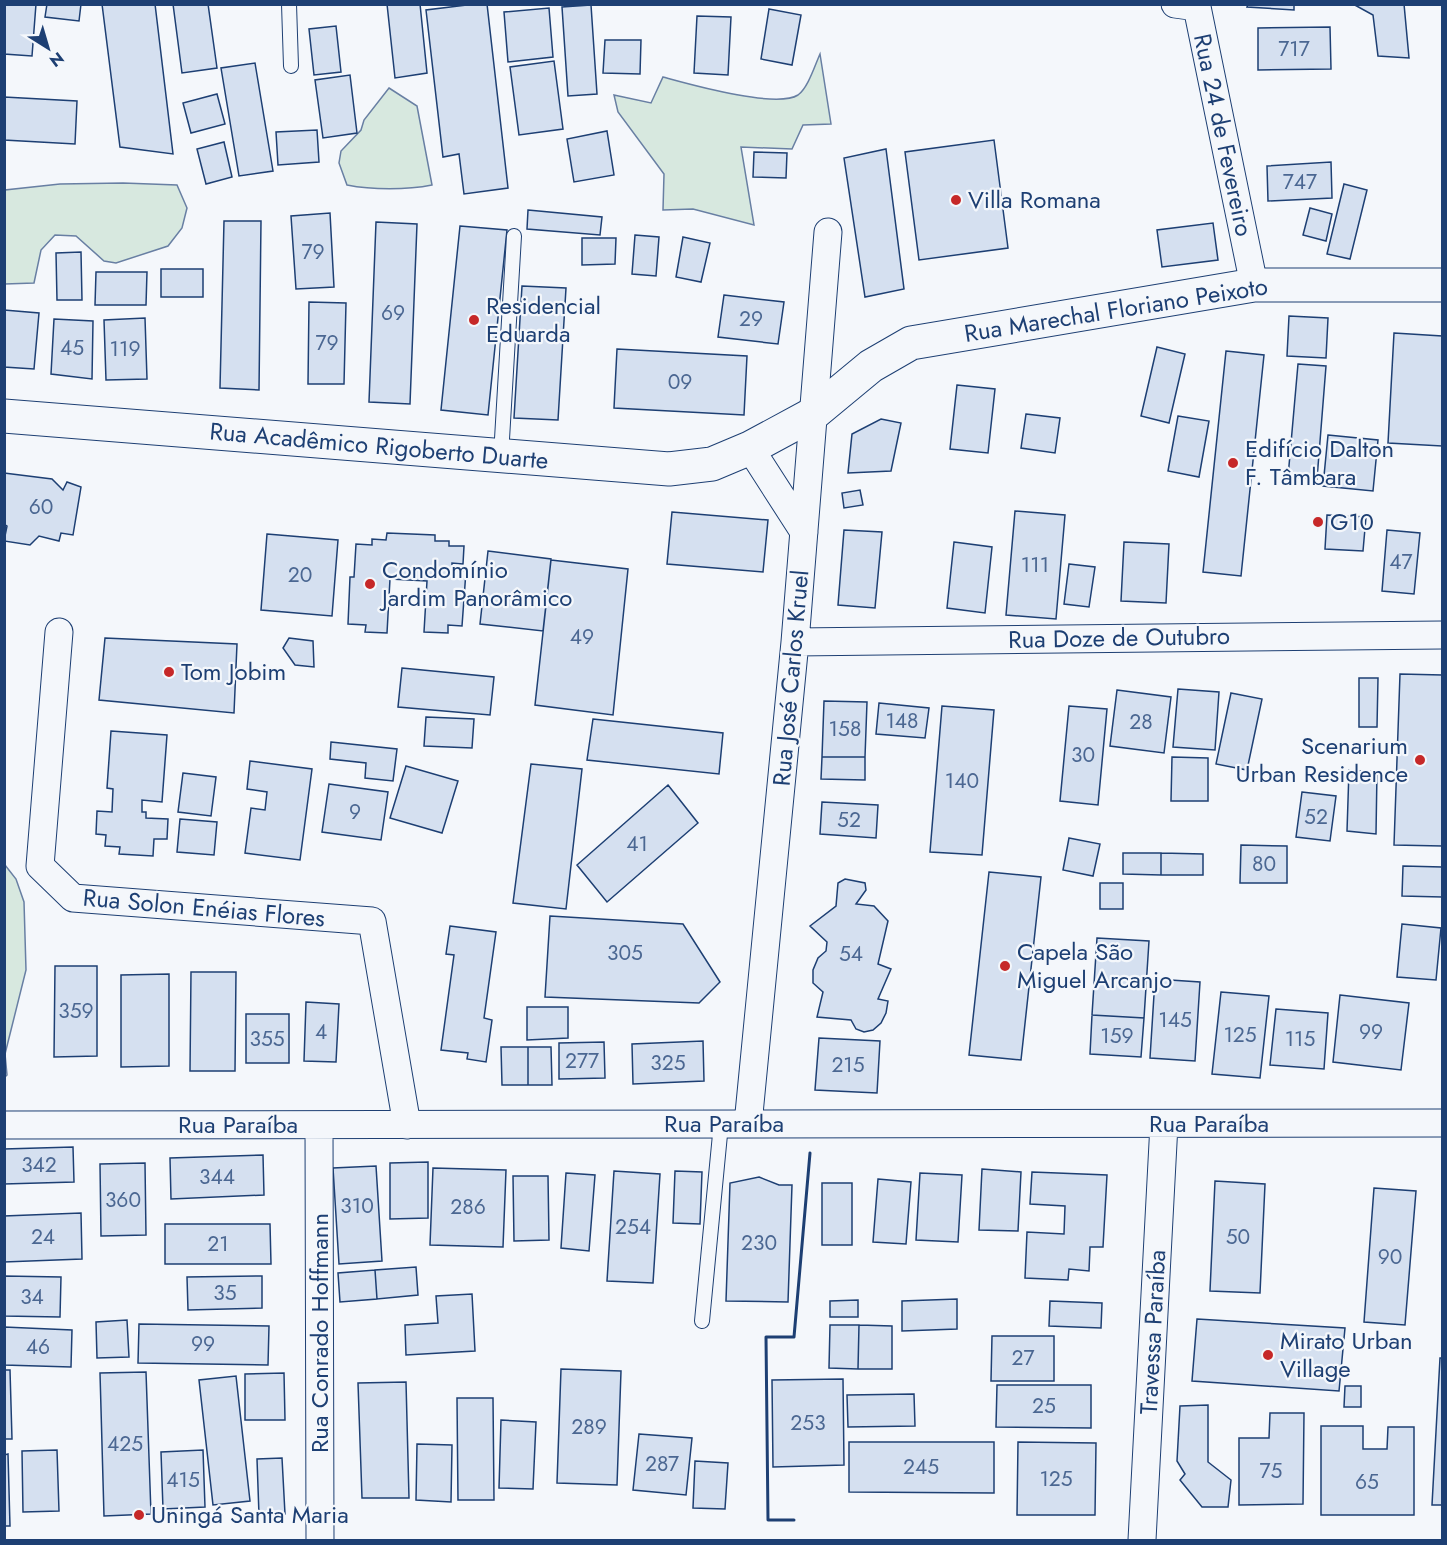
<svg xmlns="http://www.w3.org/2000/svg" width="1447" height="1545" font-family="Jost,sans-serif">
	<style>
		.green { fill: #d7e8df; stroke: #687fa3; stroke-width: 1.5 }
		.building { fill: #d5e0f0; stroke: #1d3f73; stroke-width: 1.5 }
		.lines { fill: none; stroke-linecap: round; stroke-linejoin: round }
		.lane-casing { stroke: #1d3f73; stroke-width: 16 }
		.street-casing { stroke: #1d3f73; stroke-width: 29 }
		.secondary-casing { stroke: #1d3f73; stroke-width: 35 }
		.lane { stroke: #f4f7fb; stroke-width: 14 }
		.street { stroke: #f4f7fb; stroke-width: 27 }
		.secondary { stroke: #f4f7fb; stroke-width: 33 }
		.wall { stroke: #1d3f73; stroke-width: 3 }
		.poi-dot { fill: #c62828; stroke: #f4f7fb; stroke-width: 2 }
		.labels { text-anchor: middle; stroke-width: 4.5; stroke-linejoin: round; paint-order: stroke }
		.number-label { font-size: 21px; fill: #4b6792 }
		.street-label { font-size: 24px; fill: #1d3f73; stroke: #f4f7fb }
		.poi-label { font-size: 24px; fill: #1d3f73; stroke: #f4f7fb; text-anchor: start }
	</style>
	<rect width="100%" height="100%" fill="#f4f7fb"/>
	<path class="green" d="M820 54 831 124 803 125 792 149 741 147 754 225 693 209 663 210 664 174 618 112 614 95 651 103 663 77C689 84 776 109 798 95 808 88 815 65 820 54Z
		M389 88 417 106 432 185C407 190 372 190 347 185L339 163 341 151 361 130 364 120Z
		M123 183 177 185 187 208 182 228 168 246 116 263 104 261 76 236 55 235 41 250 34 283 5 284V190L60 184Z
		M5 865 16 879 24 902 26 970 5 1054 7 1075 5 1077Z"/>
	<path class="building" d="M4 4H36L32 56 4 54Z
		M47 4H81L79 21 45 17Z
		M102 4H155L173 154 120 147Z
		M173 4H208L217 68 182 73Z
		M387 4H420L427 73 395 78Z
		M475 4H487L508 188 464 194 459 154 443 157 426 10Z
		M1248 4H1294V10L1247 7Z
		M1353 4H1404L1409 58 1378 56 1373 15Z
		M591 5 597 94 568 96 562 7Z
		M549 8 553 57 508 62 504 12Z
		M769 9 801 15 792 65 761 59Z
		M697 16 731 17 728 75 694 73Z
		M336 26 341 72 314 75 309 29Z
		M1330 27 1331 69 1258 70V28Z
		M605 40H641L640 74 603 73Z
		M554 61 563 129 519 135 510 67Z
		M255 63 273 171 239 176 221 68Z
		M350 75 357 133 323 138 315 80Z
		M217 94 225 124 191 133 183 103Z
		M4 97 77 101 75 144 4 140Z
		M317 130 319 162 278 165 276 132Z
		M607 131 614 175 574 182 567 139Z
		M994 140 1008 248 919 260 905 152Z
		M224 142 232 177 206 184 197 149Z
		M886 149 904 289 865 297 844 158Z
		M754 152 787 153 786 178 753 177Z
		M1331 162 1332 198 1268 201 1267 166Z
		M1344 184 1367 190 1350 259 1327 254Z
		M1310 208 1332 214 1326 241 1303 235Z
		M528 210 602 217 600 235 527 229Z
		M330 213 334 287 296 289 291 216Z
		M224 221H261L259 390 220 388Z
		M376 222 417 224 410 404 369 402Z
		M1213 223 1218 260 1162 267 1157 230Z
		M460 226 507 230 488 415 441 410Z
		M635 235 659 237 656 276 632 274Z
		M683 237 710 243 701 282 676 277Z
		M582 238H616L615 264 582 265Z
		M81 252 82 300H57L56 253Z
		M161 269H203V297H161Z
		M96 272H147L146 305H95Z
		M522 286 566 288 558 420 514 418Z
		M724 295 784 302 778 344 718 337Z
		M309 302 346 303 344 384H308Z
		M4 310 39 313 34 369 4 367Z
		M1289 316 1328 318 1326 358 1287 356Z
		M145 318 147 379 106 380 104 320Z
		M54 319 93 321 92 379 51 374Z
		M1394 333 1442 336V446L1388 443Z
		M1157 347 1185 354 1169 423 1141 416Z
		M617 349 747 356 744 415 614 408Z
		M1226 351 1264 355 1241 576 1203 572Z
		M1298 364 1326 366 1317 479 1288 477Z
		M957 385 995 389 988 453 950 449Z
		M1026 414 1060 418 1055 453 1021 448Z
		M1178 416 1209 421 1199 477 1168 471Z
		M881 419 901 423 891 471 848 473 852 434Z
		M1328 435 1378 440 1373 491 1323 486Z
		M4 473 52 479 63 490 67 482 81 487 73 535 61 533 59 541 39 536 30 545 4 541 7 526 4 524Z
		M860 490 863 505 844 508 842 493Z
		M1015 511 1065 515 1056 619 1006 615Z
		M672 512 768 520 763 572 667 564Z
		M1327 515 1366 517 1363 551 1325 549Z
		M844 530 882 532 875 608 838 605Z
		M1387 530 1420 533 1414 594 1382 591Z
		M387 533 435 535V541H449V546H464L463 564 452 563V570L466 571 462 626 448 625V633L424 632 427 581 390 579 387 633 365 632 366 625 348 624 350 577H354L356 544 372 545V539L386 540Z
		M267 534 338 540 332 616 261 610Z
		M954 542 992 547 985 613 947 608Z
		M1124 542 1169 544 1166 603 1121 601Z
		M488 551 551 559 543 631 480 624Z
		M551 560 628 569 613 715 535 705Z
		M1069 564 1095 567 1089 607 1064 604Z
		M105 638 237 644 234 713 99 700Z
		M289 638 313 641 314 667 295 665 283 648Z
		M402 668 494 677 490 715 398 707Z
		M1400 674 1442 675V846L1394 845Z
		M1359 678H1378L1377 727H1359Z
		M1178 689 1219 692 1215 750 1173 747Z
		M1117 690 1171 697 1164 753 1110 746Z
		M1231 693 1262 699 1247 770 1216 764Z
		M824 701 867 702 865 757H822Z
		M879 703 929 708 925 738 876 734Z
		M942 706 994 710 982 855 930 852Z
		M1069 706 1107 709 1098 805 1060 801Z
		M426 717 474 719 472 748 424 746Z
		M593 719 723 733 719 774 587 760Z
		M111 731 167 735 162 802 142 800V812H146V818L168 819 167 839H154L153 856 119 854 120 847 105 846 106 835 96 834 97 811 112 812 113 789 107 788Z
		M331 742 397 749 393 781 365 778 366 763 330 759Z
		M822 757H865V780L821 779Z
		M1172 757 1208 758V801H1171Z
		M250 761 312 769 300 860 245 853 251 808 265 810 267 792 247 789Z
		M531 764 582 769 566 909 513 903Z
		M406 766 458 781 442 833 390 818Z
		M1349 770 1377 772 1376 834 1347 831Z
		M183 773 216 777 211 816 178 812Z
		M329 784 388 792 381 840 322 832Z
		M668 785 698 823 607 902 577 865Z
		M1302 792 1336 796 1330 841 1296 837Z
		M822 802 878 805 876 838 820 834Z
		M180 819 217 822 214 855 177 852Z
		M1069 838 1100 844 1093 876 1063 870Z
		M1241 845 1287 846V883H1240Z
		M1123 853H1161V875L1123 874Z
		M1161 853 1203 854V875H1161Z
		M1403 866 1442 867V897L1402 896Z
		M989 872 1041 877 1021 1060 969 1055Z
		M845 879 865 883 866 890 856 904 874 906 888 921 878 964 891 969 878 999 888 1001 886 1013 881 1023 873 1030 864 1032 856 1029 851 1020 817 1017 823 992 813 983V970L818 958 826 951 827 942 810 926 836 906 838 883Z
		M1100 883H1123V909H1100Z
		M550 916 683 924 720 982 699 1003 545 997Z
		M1402 924 1441 928 1436 980 1397 977Z
		M450 926 496 932 484 1018 492 1020 486 1062 467 1059 468 1053 441 1050 454 955 446 954Z
		M1097 938 1149 941 1144 1018 1092 1015Z
		M55 966H97V1056L54 1057Z
		M191 972H236L235 1071H190Z
		M169 974V1066L121 1067V975Z
		M1155 979 1200 982 1195 1061 1150 1058Z
		M1221 992 1269 996 1260 1078 1212 1074Z
		M1340 995 1409 1003 1401 1070 1333 1062Z
		M306 1002 339 1004 336 1062 304 1061Z
		M527 1007H568V1038L527 1040Z
		M1276 1009 1328 1013 1324 1069 1270 1065Z
		M246 1014H289V1063H246Z
		M1092 1015 1144 1018 1141 1057 1090 1054Z
		M819 1038 880 1041 877 1093 815 1090Z
		M703 1041 704 1081 633 1084 632 1044Z
		M604 1042 605 1078 559 1079V1043Z
		M501 1047H528V1085H502Z
		M528 1047H551L552 1085H528Z
		M73 1147 74 1182 4 1184V1149Z
		M263 1155 264 1195 171 1199 170 1158Z
		M428 1162V1218L390 1219V1163Z
		M145 1163 146 1235 101 1236 100 1164Z
		M376 1166 382 1261 339 1264 333 1168Z
		M433 1168 506 1170 503 1247 430 1245Z
		M982 1169 1021 1172 1018 1231 979 1230Z
		M614 1171 660 1174 653 1283 607 1281Z
		M675 1171 702 1172 700 1224 673 1223Z
		M1032 1172 1107 1175 1103 1247H1090L1089 1271 1069 1269 1068 1280 1025 1278 1027 1232 1064 1234 1065 1206 1030 1204Z
		M566 1173 595 1175 589 1251 561 1248Z
		M920 1173 962 1175 958 1242 916 1240Z
		M513 1176H548L549 1240 514 1241Z
		M759 1177 779 1185H792L788 1302 726 1301 730 1183Z
		M878 1179 911 1182 906 1244 873 1242Z
		M1215 1181 1265 1184 1260 1293 1210 1291Z
		M822 1183H852V1245H822Z
		M1374 1188 1416 1191 1405 1325 1364 1322Z
		M81 1213 82 1259 4 1262V1216Z
		M165 1224H270L271 1264H165Z
		M416 1267 418 1295 377 1299 375 1270Z
		M375 1270 377 1299 340 1302 338 1273Z
		M4 1276 61 1277 60 1317 4 1316Z
		M262 1276V1308L188 1310 187 1277Z
		M472 1294 475 1351 406 1355 405 1325 438 1323 436 1296Z
		M957 1299V1329L902 1331V1301Z
		M858 1300V1317H830V1301Z
		M1050 1301 1102 1303 1101 1328 1049 1326Z
		M1197 1319 1345 1328 1339 1391 1192 1381Z
		M127 1320 129 1357 97 1358 96 1322Z
		M139 1324 269 1326 268 1365 138 1363Z
		M830 1325H859L858 1369 829 1368Z
		M859 1325 892 1326V1369H858Z
		M4 1327 72 1330 71 1367 4 1365Z
		M992 1336H1054V1381H991Z
		M1440 1358H1442V1505H1432Z
		M561 1369 621 1371 617 1485 557 1483Z
		M4 1370H10L12 1439H4Z
		M146 1372 151 1514 104 1516 100 1373Z
		M284 1373 285 1420H245V1374Z
		M236 1376 250 1501 213 1505 199 1380Z
		M843 1379 844 1465 773 1467 772 1380Z
		M406 1382 409 1498H362L358 1383Z
		M997 1385H1091V1428L996 1427Z
		M1345 1386H1361V1407H1344Z
		M914 1394 915 1426 848 1427 847 1395Z
		M457 1398H493L494 1500H458Z
		M1208 1405V1462L1231 1480 1228 1507H1202L1180 1480 1185 1474 1177 1461 1180 1406Z
		M1270 1413H1304L1303 1504 1239 1505V1438H1269Z
		M501 1420 536 1422 533 1489 499 1488Z
		M1321 1426H1363V1449H1387L1388 1427H1414V1515H1321Z
		M639 1434 692 1438 686 1495 633 1490Z
		M849 1442H994V1493L849 1492Z
		M1018 1442 1096 1443 1095 1515H1017Z
		M417 1444 452 1445 451 1502 416 1500Z
		M57 1450 59 1511 23 1512 22 1451Z
		M203 1450 205 1507 163 1509 161 1452Z
		M8 1454 10 1526H4V1455Z
		M282 1458 285 1514 259 1515 257 1459Z
		M695 1461 728 1463 725 1509 693 1508Z"/>
	<g class="lines">
		<g class="lane-casing">
			<path id="lane" d="M289 4 291 66
				M501 456 514 236
				M702 1321 721 1124"/>
		</g>
		<g class="street-casing">
			<path id="street" d="M1175 4 1197 7 1254 285
				M750 448 804 532
				M59 632 40 866 73 898 372 921 407 1125
				M795 642 1442 635
				M748 1124 795 642 828 232
				M4 1125 1442 1123
				M319 1125 320 1540
				M1142 1540 1164 1124"/>
		</g>
		<g class="secondary-casing">
			<path id="secondary" d="M4 416 669 469 712 464 750 448 813 414 871 366 911 343 1254 285H1442"/>
		</g>
		<use href="#lane" class="lane"/>
		<use href="#street" class="street"/>
		<use href="#secondary" class="secondary"/>
		<path class="wall" d="M794 1520H768L766 1337H794L810 1153"/>
	</g>
	<g class="poi-dot">
		<circle cx="956" cy="200" r="6"/>
		<circle cx="474" cy="320" r="6"/>
		<circle cx="1233" cy="463" r="6"/>
		<circle cx="1318" cy="522" r="6"/>
		<circle cx="370" cy="584" r="6"/>
		<circle cx="169" cy="672" r="6"/>
		<circle cx="1420" cy="760" r="6"/>
		<circle cx="1005" cy="966" r="6"/>
		<circle cx="1268" cy="1355" r="6"/>
		<circle cx="139" cy="1515" r="6"/>
	</g>
	<g class="labels">
		<g class="number-label">
			<text x="1294" y="56">717</text>
			<text x="1300" y="189">747</text>
			<text x="313" y="259">79</text>
			<text x="393" y="320">69</text>
			<text x="751" y="326">29</text>
			<text x="327" y="350">79</text>
			<text x="72" y="355">45</text>
			<text x="125" y="356">119</text>
			<text x="680" y="389">09</text>
			<text x="41" y="514">60</text>
			<text x="1401" y="569">47</text>
			<text x="1035" y="572">111</text>
			<text x="300" y="582">20</text>
			<text x="582" y="644">49</text>
			<text x="902" y="728">148</text>
			<text x="1141" y="729">28</text>
			<text x="845" y="736">158</text>
			<text x="1083" y="762">30</text>
			<text x="962" y="788">140</text>
			<text x="355" y="819">9</text>
			<text x="1316" y="824">52</text>
			<text x="849" y="827">52</text>
			<text x="637" y="851">41</text>
			<text x="1264" y="871">80</text>
			<text x="625" y="960">305</text>
			<text x="851" y="961">54</text>
			<text x="76" y="1018">359</text>
			<text x="1175" y="1027">145</text>
			<text x="321" y="1039">4</text>
			<text x="1371" y="1039">99</text>
			<text x="1240" y="1042">125</text>
			<text x="1117" y="1043">159</text>
			<text x="267" y="1046">355</text>
			<text x="1300" y="1046">115</text>
			<text x="582" y="1068">277</text>
			<text x="668" y="1070">325</text>
			<text x="848" y="1072">215</text>
			<text x="39" y="1172">342</text>
			<text x="217" y="1184">344</text>
			<text x="123" y="1207">360</text>
			<text x="357" y="1213">310</text>
			<text x="468" y="1214">286</text>
			<text x="633" y="1234">254</text>
			<text x="43" y="1244">24</text>
			<text x="1238" y="1244">50</text>
			<text x="759" y="1250">230</text>
			<text x="218" y="1251">21</text>
			<text x="1390" y="1264">90</text>
			<text x="225" y="1300">35</text>
			<text x="32" y="1304">34</text>
			<text x="203" y="1351">99</text>
			<text x="38" y="1354">46</text>
			<text x="1023" y="1365">27</text>
			<text x="1044" y="1413">25</text>
			<text x="808" y="1430">253</text>
			<text x="589" y="1434">289</text>
			<text x="125" y="1451">425</text>
			<text x="662" y="1471">287</text>
			<text x="921" y="1474">245</text>
			<text x="1271" y="1478">75</text>
			<text x="1056" y="1486">125</text>
			<text x="183" y="1487">415</text>
			<text x="1367" y="1489">65</text>
		</g>
		<g class="street-label">
			<text transform="translate(1223 135) rotate(78)" y="8">Rua 24 de Fevereiro</text>
			<text transform="translate(1116 310) rotate(-9)" y="8">Rua Marechal Floriano Peixoto</text>
			<text transform="translate(379 446) rotate(5)" y="8">Rua Acadêmico Rigoberto Duarte</text>
			<text transform="translate(1119 638) rotate(-1)" y="8">Rua Doze de Outubro</text>
			<text transform="translate(791 678) rotate(-85)" y="8">Rua José Carlos Kruel</text>
			<text transform="translate(204 908) rotate(5)" y="8">Rua Solon Enéias Flores</text>
			<text x="724" y="1132">Rua Paraíba</text>
			<text x="1209" y="1132">Rua Paraíba</text>
			<text x="238" y="1133">Rua Paraíba</text>
			<text transform="translate(1153 1332) rotate(-87)" y="8">Travessa Paraíba</text>
			<text transform="translate(320 1333) rotate(-90)" y="8">Rua Conrado Hoffmann</text>
		</g>
		<g class="poi-label">
			<text x="968" y="208">Villa Romana</text>
			<text x="486" y="314">Residencial<tspan x="486" dy="28">Eduarda</tspan></text>
			<text x="1245" y="457">Edifício Dalton<tspan x="1245" dy="28">F. Tâmbara</tspan></text>
			<text x="1330" y="530">G10</text>
			<text x="382" y="578">Condomínio<tspan x="382" dy="28">Jardim Panorâmico</tspan></text>
			<text x="181" y="680">Tom Jobim</text>
			<text x="1408" y="754" text-anchor="end">Scenarium<tspan x="1408" dy="28">Urban Residence</tspan></text>
			<text x="1017" y="960">Capela São<tspan x="1017" dy="28">Miguel Arcanjo</tspan></text>
			<text x="1280" y="1349">Mirato Urban<tspan x="1280" dy="28">Village</tspan></text>
			<text x="151" y="1523">Uningá Santa Maria</text>
		</g>
	</g>
	<rect width="1447" height="1545" fill="none" stroke="#1d3f73" stroke-width="12"/>
	<g transform="translate(48 48) rotate(143)" stroke="#f4f7fb" stroke-width="4.5" paint-order="stroke">
	<path d="M0-4.5L10 22L0 15L-10 22Z" fill="#1d3f73"/>
	<text y="-9" font-size="16" font-weight="bold" text-anchor="middle" fill="#1d3f73">N</text>
	</g>
</svg>
